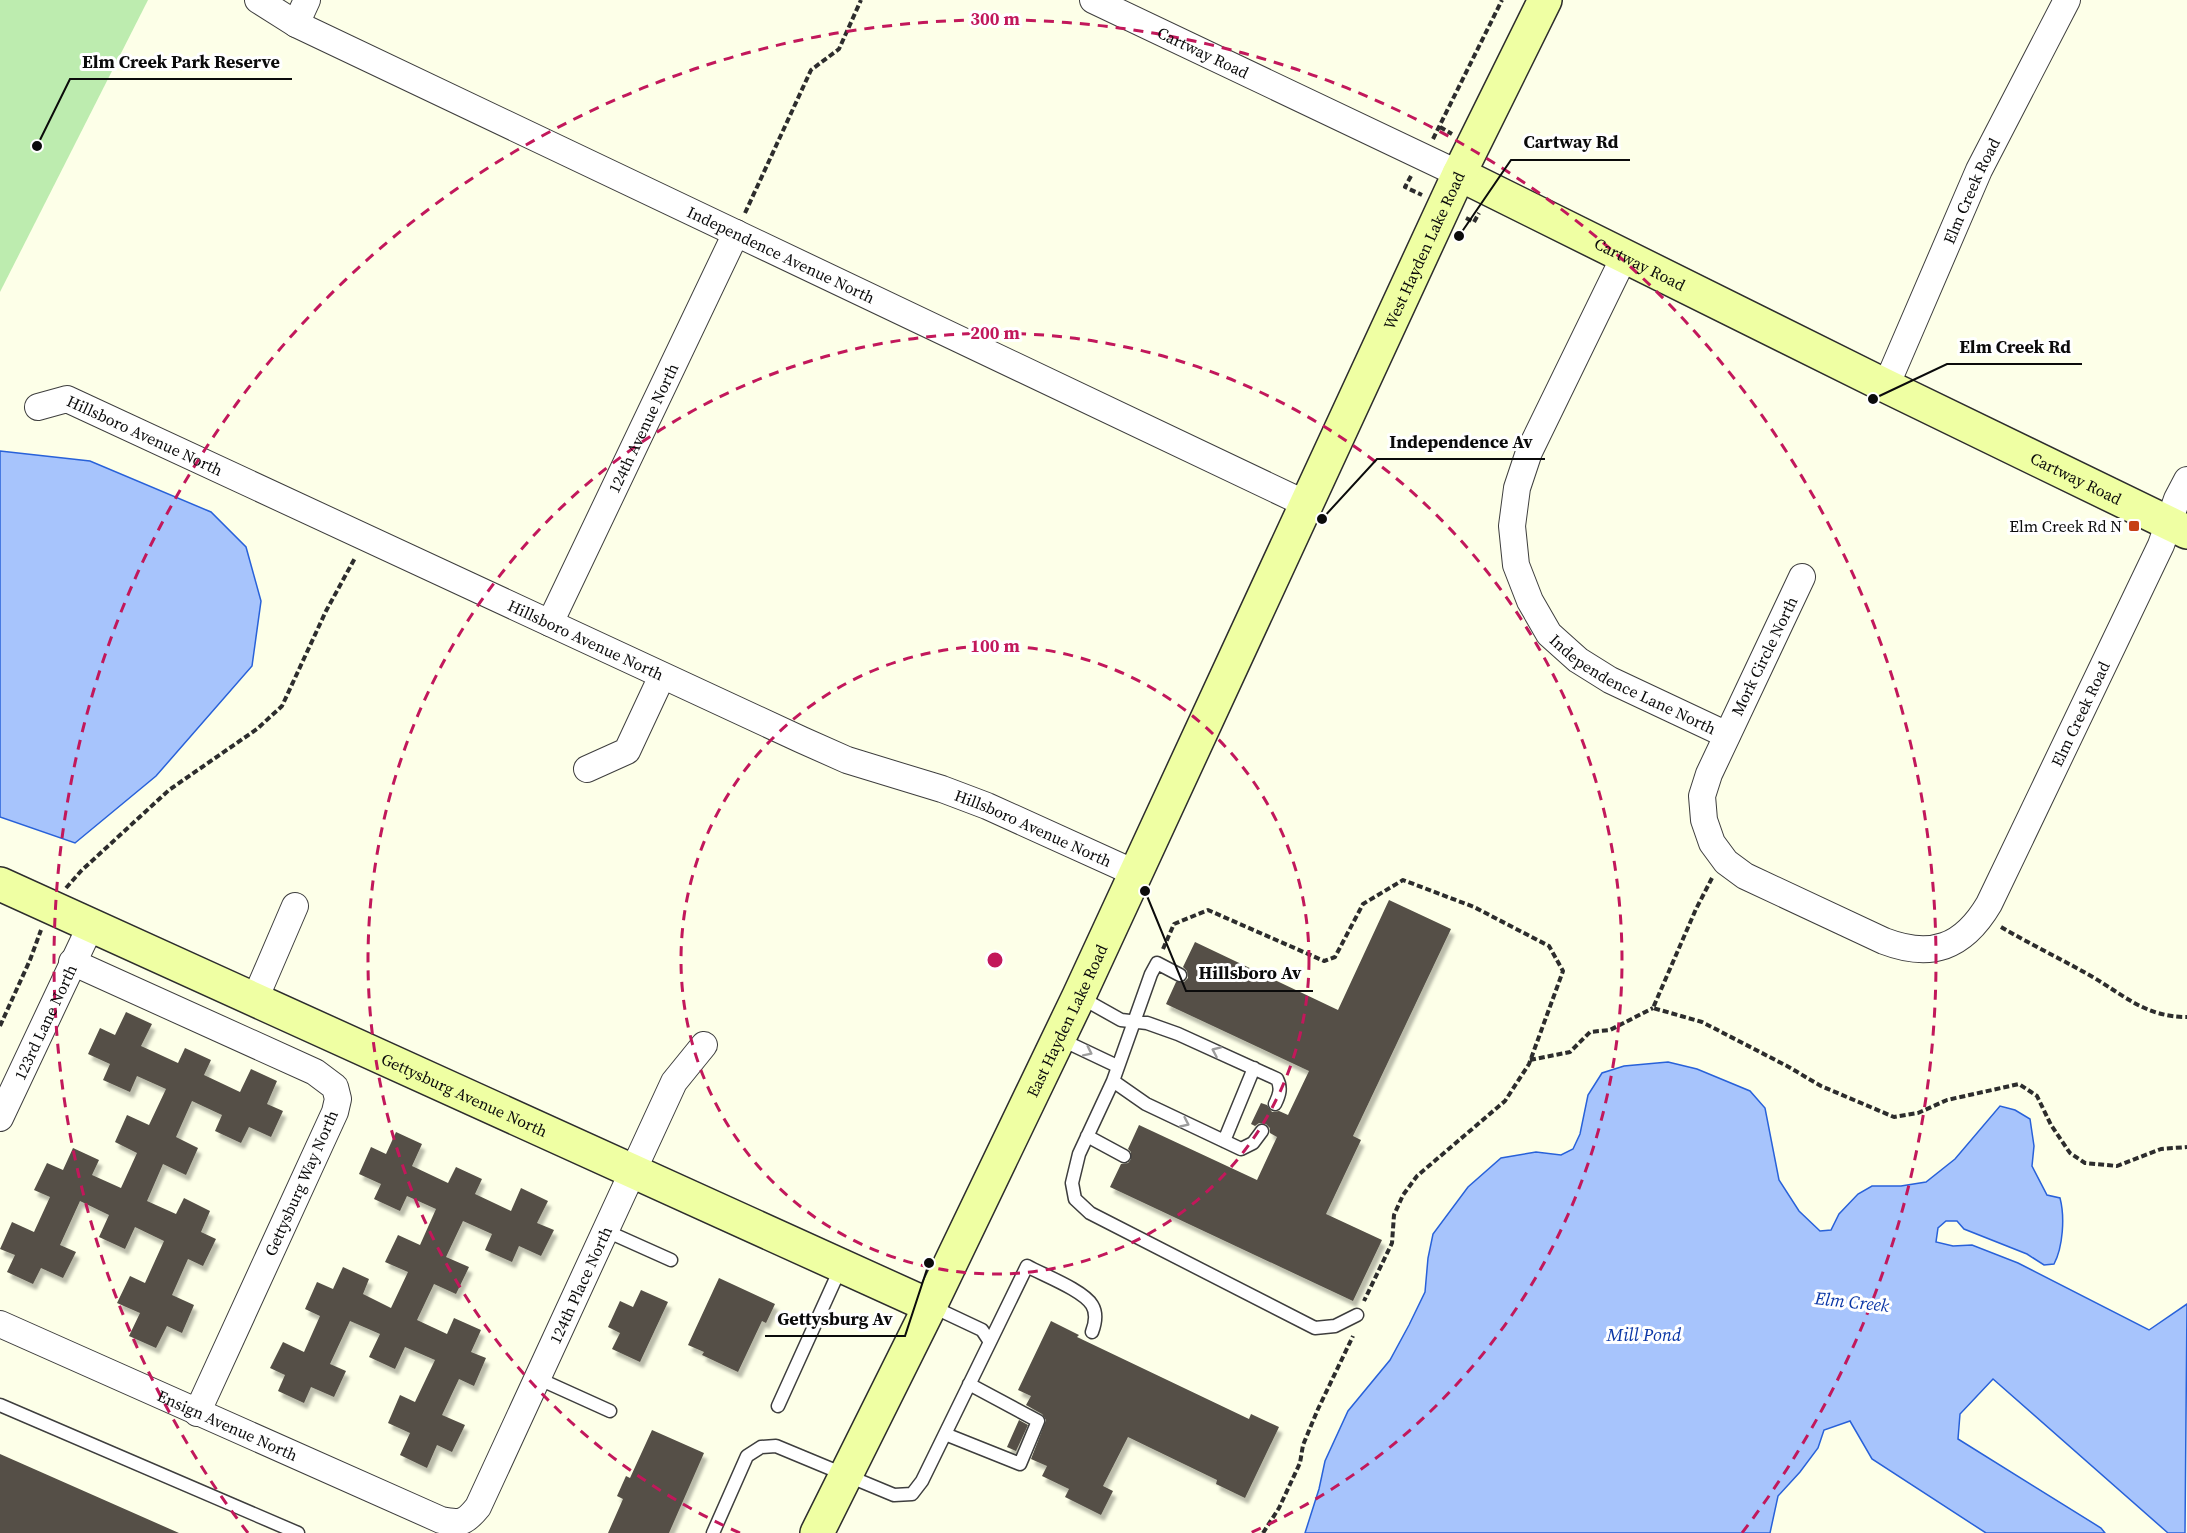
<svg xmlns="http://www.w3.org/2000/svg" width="2187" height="1533" font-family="'Source Serif 4',serif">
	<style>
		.green { fill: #bdecaf }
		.water { fill: #a7c4fc; stroke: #2861d9; stroke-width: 1.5 }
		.building { fill: #544f46; filter: url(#shadow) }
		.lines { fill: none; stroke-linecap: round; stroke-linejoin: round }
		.lane-casing { stroke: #3e3e3e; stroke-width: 15 }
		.street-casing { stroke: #3e3e3e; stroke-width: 28 }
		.secondary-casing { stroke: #2d2d2d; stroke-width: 36 }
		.path { stroke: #2d2d2d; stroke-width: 4; stroke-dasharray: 6 3; stroke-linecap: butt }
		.lane { stroke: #fff; stroke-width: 12 }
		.street { stroke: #fff; stroke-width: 26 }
		.secondary { stroke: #efffa3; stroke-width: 33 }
		.oneway { stroke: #9d9d9d }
		.ring { fill: none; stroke: #c2185b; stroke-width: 3; stroke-dasharray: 10 8 }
		.poi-dot { fill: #c64017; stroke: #fff; stroke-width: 2 }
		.labels { text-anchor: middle; stroke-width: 6; stroke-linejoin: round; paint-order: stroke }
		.street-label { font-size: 16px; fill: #0b0b0b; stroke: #fff }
		.poi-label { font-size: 16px; fill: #0b0b0b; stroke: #fff; text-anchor: end }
		.water-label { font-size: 18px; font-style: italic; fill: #0a36a6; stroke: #fff }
		.centre { fill: #c2185b; stroke: #fff; stroke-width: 3 }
		.ring-label { font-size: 18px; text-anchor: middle; font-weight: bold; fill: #c2185b; stroke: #fff; stroke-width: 6; stroke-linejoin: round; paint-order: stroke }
		.leader { fill: none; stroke: #0b0b0b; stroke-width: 2 }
		.callout-dot { fill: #0b0b0b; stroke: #fff; stroke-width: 2 }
		.callout-label { font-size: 18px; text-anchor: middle; font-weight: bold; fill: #0b0b0b; stroke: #fff; stroke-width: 6; stroke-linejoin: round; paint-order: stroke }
	</style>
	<defs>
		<filter id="shadow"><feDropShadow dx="3.5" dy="6" stdDeviation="1.5" flood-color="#0004"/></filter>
	</defs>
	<rect width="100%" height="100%" fill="#fdffe8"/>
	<path class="green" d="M0 0H148L0 292Z"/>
	<path class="water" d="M0 451 90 461 211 512 246 547 261 601 252 666 156 776 75 843 0 817Z
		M1668 1062 1697 1069 1750 1091 1765 1108 1779 1180 1799 1211 1820 1231 1831 1230 1839 1214 1858 1194 1872 1186H1901L1926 1182 1955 1159 2000 1106 2015 1110 2030 1119 2034 1146 2032 1166 2047 1195 2060 1198C2065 1217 2063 1247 2054 1264L2044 1265 2027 1254 1964 1229 1957 1221H1946L1938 1228 1936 1242 1953 1246 1972 1245 2018 1263 2149 1330 2187 1304 2185 1533H2168L1993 1379 1960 1414 1958 1439 2101 1528 2105 1533H1986L1872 1459 1850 1421 1824 1430 1818 1448 1800 1472 1778 1496 1770 1533H1305L1319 1489 1325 1461 1348 1411 1390 1360 1409 1325 1425 1292 1428 1258 1433 1234 1468 1187 1501 1158 1536 1152 1561 1155 1573 1149 1580 1134 1588 1095 1602 1073 1624 1066Z"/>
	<path class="building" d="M1389 900 1451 929 1353 1136 1361 1140 1326 1214 1382 1240 1353 1301 1110 1187 1121 1164 1128 1163 1131 1159V1152L1128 1149 1139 1125 1257 1180 1277 1137 1270 1133V1128L1266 1124 1259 1123 1255 1126 1251 1124 1261 1103 1267 1105 1272 1112 1279 1111 1288 1115 1309 1071 1166 1004 1176 982H1184L1188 978 1187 971 1183 967 1195 942 1338 1010Z
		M126 1012 152 1024 141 1046 178 1063 185 1048 211 1060 204 1075 240 1092 251 1069 277 1081 267 1104 283 1111 271 1137 249 1127 241 1143 215 1131 222 1115 192 1101 176 1137 198 1148 186 1175 163 1164 147 1201 176 1214 184 1198 210 1211 201 1232 216 1239 203 1266 188 1259 172 1295 194 1305 182 1333 167 1326 156 1348 129 1336 140 1313 117 1303 130 1276 145 1283 164 1241 135 1227 125 1249 99 1237 109 1215 80 1201 60 1245 76 1252 63 1278 41 1268 33 1284 7 1272 15 1255 0 1249 12 1222 34 1232 50 1197 34 1190 47 1163 63 1170 73 1148 99 1160 92 1175 121 1188 137 1153 115 1142 127 1115 149 1125 166 1089 137 1076 130 1092 103 1080 110 1064 88 1054 100 1028 115 1035Z
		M396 1132 422 1144 412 1166 448 1183 456 1167 482 1179 475 1194 511 1211 521 1188 548 1201 537 1223 554 1230 541 1256 519 1246 512 1262 485 1250 492 1234 463 1221 446 1257 469 1267 456 1294 434 1284 417 1320 447 1334 454 1318 481 1330 471 1352 486 1358 474 1386 459 1379 442 1415 465 1425 452 1452 437 1445 427 1468 400 1455 410 1433 388 1423 400 1395 415 1402 435 1360 405 1347 395 1369 369 1357 380 1334 350 1321 330 1364 346 1371 334 1397 311 1387 304 1403 278 1391 285 1375 270 1368 283 1342 304 1352 320 1316 305 1309 317 1282 333 1289 343 1267 369 1279 363 1294 391 1308 408 1272 385 1262 398 1235 420 1245 436 1209 407 1196 400 1211 374 1199 381 1184 359 1174 371 1147 386 1154Z
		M719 1278 775 1304 766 1323 762 1321 738 1372 702 1355 704 1352 688 1345Z
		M641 1290 668 1302 640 1362 612 1349 620 1333 608 1327 620 1301 633 1307Z
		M1051 1321 1079 1335 1077 1337 1249 1419 1251 1414 1279 1427 1245 1498 1216 1484 1217 1480 1128 1437 1103 1486 1113 1491 1101 1515 1065 1497 1069 1489 1042 1476 1047 1466 1031 1459 1046 1420 1042 1414 1026 1405 1031 1396 1018 1390Z
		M1019 1420 1028 1425 1016 1451 1007 1447Z
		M652 1430 704 1453 669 1533H608L623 1499 617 1496 626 1476 630 1478Z
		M0 1454 179 1533H0Z"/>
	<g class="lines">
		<g class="lane-casing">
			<path id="lane" d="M1180 975 1157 963 1151 974 1113 1081 1079 1154 1072 1183 1075 1199 1090 1213 1315 1328 1335 1326 1357 1315
				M1080 997 1121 1020 1147 1023 1178 1034 1277 1079C1282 1088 1279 1096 1275 1104
				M1060 1039 1117 1066
				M1113 1081 1146 1104 1241 1149 1253 1143 1262 1131
				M1087 1136 1124 1156
				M1224 1141 1254 1068
				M604 1230 671 1260
				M990 1342 1027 1266C1043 1275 1083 1290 1092 1305 1097 1313 1095 1324 1092 1332
				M537 1378 610 1411
				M0 1405 298 1533
				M778 1406 841 1267
				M945 1434 1020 1464 1038 1421 969 1384
				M713 1533 747 1456 761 1447 776 1446 894 1495 912 1494 922 1481 990 1342 982 1330 931 1306"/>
		</g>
		<g class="street-casing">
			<g id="street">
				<path id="s1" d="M258 0 296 24 1306 504"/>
				<path id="s2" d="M1093 0 1459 174"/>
				<path d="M296 24 307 0"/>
				<path id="s3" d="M1625 255 1529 452 1517 488 1512 526 1516 565 1530 601 1549 634 1578 660 1610 680 1727 735"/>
				<path id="s4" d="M1886 386 1979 170 2067 0"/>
				<path id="s5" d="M38 407 67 399 802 740 847 760 942 789 987 806 1137 874"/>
				<path id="s6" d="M1802 577 1709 774 1702 796 1704 820 1712 843 1726 862 1745 876 1884 941C1931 959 1963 948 1989 904L2161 545 2177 499 2187 480"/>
				<path id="s7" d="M550 623 736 233"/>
				<path d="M587 769 627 751 662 676"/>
				<path d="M72 962 315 1072 335 1087 338 1099 335 1112 197 1413"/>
				<path d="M255 999 295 906"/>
				<path id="s8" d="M0 1118 91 925"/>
				<path id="s9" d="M0 1324 441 1520C461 1524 465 1523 478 1507L674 1082 704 1045"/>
			</g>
		</g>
		<g class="secondary-casing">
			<g id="secondary">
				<path id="s10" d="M1459 174 1886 386 2187 532"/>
				<path id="s11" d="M0 884 930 1306"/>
				<path id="s12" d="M817 1533 930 1306 1079 996 1459 174 1545 0"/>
			</g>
		</g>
		<path class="path" d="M1440 127 1452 134
			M1433 139 1502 0
			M1411 176 1405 187 1422 195
			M745 213 811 70 839 49 861 0
			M1466 218 1474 222 1479 213
			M1712 878 1696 909 1653 1008 1702 1022 1787 1066 1821 1086 1894 1117 1918 1113 1947 1100 2019 1084 2037 1096 2051 1125 2070 1153 2085 1163 2117 1166 2161 1149 2187 1147
			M66 888 81 871 169 790 257 729 282 706 326 611 355 558
			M2001 927C2030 944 2061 959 2091 976 2124 995 2145 1017 2187 1017
			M1163 949 1174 924 1208 910 1324 961 1335 957 1363 904 1403 880 1474 907 1549 946 1563 971 1529 1064 1505 1101 1417 1176 1403 1195 1394 1215 1392 1243 1364 1301
			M0 1026 30 960 41 930
			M1530 1060 1570 1052 1590 1032 1610 1030 1653 1008
			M1263 1533 1279 1508 1300 1463 1303 1445 1318 1409 1353 1336"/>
		<use href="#lane" class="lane"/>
		<use href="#street" class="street"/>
		<use href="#secondary" class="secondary"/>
	</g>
	<defs><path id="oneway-chevron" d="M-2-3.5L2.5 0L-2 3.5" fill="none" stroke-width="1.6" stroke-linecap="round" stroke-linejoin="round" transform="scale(1.5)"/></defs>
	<g class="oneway">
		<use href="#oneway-chevron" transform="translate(1216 1051) rotate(-156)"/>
		<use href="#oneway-chevron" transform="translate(1088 1052) rotate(26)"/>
		<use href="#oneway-chevron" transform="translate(1185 1123) rotate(25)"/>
	</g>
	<g class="ring">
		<circle cx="995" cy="960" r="314"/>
		<path d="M740 1533A627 627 0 1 1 1250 1533"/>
		<path d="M248 1533A941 941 0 1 1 1742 1533"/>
	</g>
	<rect class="poi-dot" x="2128" y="520" width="12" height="12" rx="3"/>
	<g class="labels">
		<g class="street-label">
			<text dy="6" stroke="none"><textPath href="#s2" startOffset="122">Cartway Road</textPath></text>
			<text dy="6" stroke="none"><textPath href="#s4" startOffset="213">Elm Creek Road</textPath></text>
			<text dy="6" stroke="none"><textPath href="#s12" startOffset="1419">West Hayden Lake Road</textPath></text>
			<text dy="6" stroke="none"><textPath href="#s1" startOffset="582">Independence Avenue North</textPath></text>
			<text dy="6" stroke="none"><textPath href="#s10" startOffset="202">Cartway Road</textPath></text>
			<text dy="6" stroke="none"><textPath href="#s7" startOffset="216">124th Avenue North</textPath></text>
			<text dy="6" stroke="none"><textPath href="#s5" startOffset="116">Hillsboro Avenue North</textPath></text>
			<text dy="6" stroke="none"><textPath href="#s10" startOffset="688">Cartway Road</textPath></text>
			<text dy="6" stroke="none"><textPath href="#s5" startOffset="602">Hillsboro Avenue North</textPath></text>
			<text transform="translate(1764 656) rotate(-64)" y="6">Mork Circle North</text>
			<text dy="6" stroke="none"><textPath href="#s3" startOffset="510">Independence Lane North</textPath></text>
			<text dy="6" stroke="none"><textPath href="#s6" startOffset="825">Elm Creek Road</textPath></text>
			<text dy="6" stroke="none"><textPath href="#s5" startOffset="1088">Hillsboro Avenue North</textPath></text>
			<text dy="6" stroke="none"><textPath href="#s8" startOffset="106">123rd Lane North</textPath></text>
			<text dy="6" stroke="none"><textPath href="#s12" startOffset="570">East Hayden Lake Road</textPath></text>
			<text dy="6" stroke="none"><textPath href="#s11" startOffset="510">Gettysburg Avenue North</textPath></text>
			<text transform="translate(301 1183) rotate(-66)" y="6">Gettysburg Way North</text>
			<text dy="6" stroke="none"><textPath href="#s9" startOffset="770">124th Place North</textPath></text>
			<text dy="6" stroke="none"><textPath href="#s9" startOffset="249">Ensign Avenue North</textPath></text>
		</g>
		<g class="poi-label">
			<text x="2122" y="532">Elm Creek Rd N</text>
		</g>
		<g class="water-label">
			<text transform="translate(1852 1302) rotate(6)" y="6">Elm Creek</text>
			<text x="1644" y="1341">Mill Pond</text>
		</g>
	</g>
	<circle cx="995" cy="960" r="9" class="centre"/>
	<g class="ring-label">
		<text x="995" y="25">300 m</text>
		<text x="995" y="339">200 m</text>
		<text x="995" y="652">100 m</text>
	</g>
	<path class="leader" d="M37 146L70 79H292M1459 236L1511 160H1630M1873 399L1947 364H2082M1322 519L1377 459H1545M1145 891L1186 991H1313M929 1263L905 1336H765"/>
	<g class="callout-dot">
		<circle cx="37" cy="146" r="6"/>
		<circle cx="1459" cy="236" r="6"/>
		<circle cx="1873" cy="399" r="6"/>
		<circle cx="1322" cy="519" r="6"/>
		<circle cx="1145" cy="891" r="6"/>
		<circle cx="929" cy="1263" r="6"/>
	</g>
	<g class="callout-label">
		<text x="181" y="68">Elm Creek Park Reserve</text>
		<text x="1571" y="148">Cartway Rd</text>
		<text x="2015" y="353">Elm Creek Rd</text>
		<text x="1461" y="448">Independence Av</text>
		<text x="1250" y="979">Hillsboro Av</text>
		<text x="835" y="1325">Gettysburg Av</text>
	</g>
</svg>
